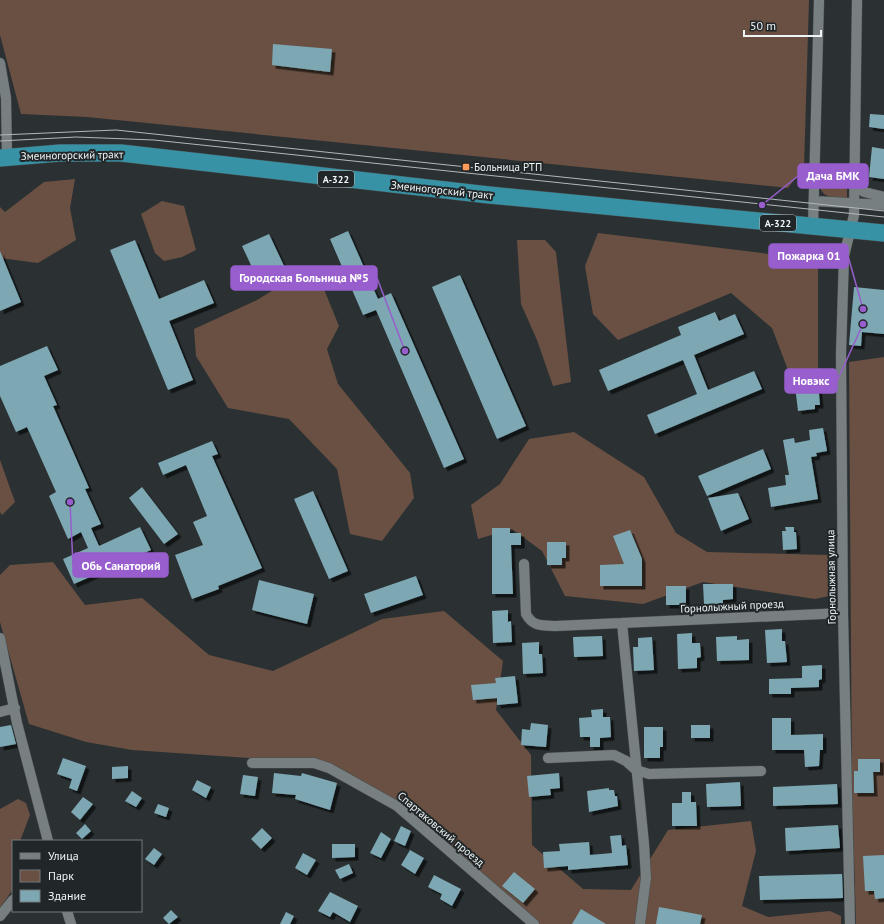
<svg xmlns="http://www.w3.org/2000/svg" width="884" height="924" font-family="'PT Sans',sans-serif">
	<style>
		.green { fill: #695042 }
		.building { fill: #7da7b3; filter: url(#shadow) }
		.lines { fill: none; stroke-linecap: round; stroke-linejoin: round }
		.minor-casing { stroke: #484e50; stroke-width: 11 }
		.trunk-casing { stroke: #484e50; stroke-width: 18 }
		.minor { stroke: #777f81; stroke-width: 10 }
		.trunk { stroke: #3892a6; stroke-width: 17 }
		.tram { stroke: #b2b8b9; stroke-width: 1 }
		.poi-dot { fill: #ff9b5a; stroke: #212729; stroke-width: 1.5 }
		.labels { text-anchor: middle; stroke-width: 4; stroke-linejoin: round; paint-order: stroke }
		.shield { fill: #212729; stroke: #b2b7b8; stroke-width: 1 }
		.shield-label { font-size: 10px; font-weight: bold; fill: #f0f5f6 }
		.street-label { font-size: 11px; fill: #f0f5f6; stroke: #212729 }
		.poi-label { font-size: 11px; fill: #f0f5f6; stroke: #212729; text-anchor: start }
		.leader { fill: none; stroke: #985ecd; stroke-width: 1.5 }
		.callout-dot { fill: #985ecd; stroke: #212729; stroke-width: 1.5 }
		.callout { fill: #985ecd; stroke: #985ecd; stroke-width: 1.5 }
		.callout-label { font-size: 12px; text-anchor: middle; font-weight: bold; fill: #fff }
	</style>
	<defs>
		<filter id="shadow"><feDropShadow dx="3.5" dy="3.5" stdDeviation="0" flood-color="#0009"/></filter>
	</defs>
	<rect width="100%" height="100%" fill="#2b3133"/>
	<path class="green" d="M0 0H809L804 167 788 188 87 117 21 114 0 35Z
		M818 171 847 175V199C823 197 819 196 818 171Z
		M75 179 70 208 76 240 38 263 0 258V207L5 212 44 182Z
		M162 201 184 206 196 250 182 257 164 261 155 253 141 214Z
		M598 233 818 260V378H791L772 328 731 293 618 340 593 314 585 266Z
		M517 240H545L556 252 571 382 553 386 537 340 521 304Z
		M303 272 321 282 339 326 327 349 338 384 410 473 414 498 382 541 350 534 337 469 289 419 228 408 196 356 194 329 257 300Z
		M884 357V924H856L852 789 849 362Z
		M574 432 644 477 676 533 707 552 828 555 829 596 815 599 703 582 643 604 565 596 542 551 512 529 478 539 471 505 500 484 529 439Z
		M0 460 15 502 2 515 0 512Z
		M53 562 85 605 142 598 209 655 273 671 382 619 444 611 503 661 496 710 531 755 532 845 583 889 631 890 668 830 751 821 756 851 742 906 768 917 830 911 841 916V924H537L409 816 328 770 265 759 132 750 86 742 29 724 0 622V575L10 565Z
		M18 799 26 803 30 815 20 841H13V889L0 908V809Z"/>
	<path class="building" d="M273 44 332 49 330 72 272 65Z
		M870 114 884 115V129L869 127Z
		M872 147 884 149V179L869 177Z
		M348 231 378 299 391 293 464 459 444 468 376 310 363 315 330 239Z
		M269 234 285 268 258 280 242 246Z
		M135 240 159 299 204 280 214 303 169 321 193 380 168 390 110 250Z
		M0 251 21 302 0 311Z
		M460 275 526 426 497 439 432 287Z
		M854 287 884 290V334L862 332 861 346 849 345Z
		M715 312 719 321 735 314 744 334 694 355 708 390 754 371 762 389 655 434 647 415 697 394 683 360 608 391 599 370 681 335 678 327Z
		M47 346 58 370 44 376 57 405 53 406 89 488 85 489 101 524 91 528 99 546 140 527 151 550 74 584 63 559 88 548 81 532 68 539 49 496 56 492 27 427 16 432 0 396V366Z
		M818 383 820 405H815V409L798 411 795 386Z
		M823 428 827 451 816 453 817 456 811 457 818 499 771 507 768 488 786 485 785 475H789L783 440 794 438 795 443 810 440 809 430Z
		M212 441 218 454 212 456 262 568 218 586 219 589 192 599 175 555 203 545 193 522 207 516 186 465 163 475 158 463Z
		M763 449 771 469 707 496 698 476Z
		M142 487 178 534 164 544 129 498Z
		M313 491 348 571 329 579 294 499Z
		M738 493 749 519 721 531 708 498Z
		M785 527H794V532H796L797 549 783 550 782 531H786Z
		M492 528H510V533H521V545H511L513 594H492Z
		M630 530 642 559V586H600V565L624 564 613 536Z
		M547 542H566V558H562V565H547Z
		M416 576 423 595 371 613 364 594Z
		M259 580 314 594 307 624 252 610Z
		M703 584H733V599L723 600V604H704Z
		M666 586H686V605H666Z
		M508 610V622L511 621 512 642 493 643 492 611Z
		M782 629V641H785L787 662 767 663 765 630Z
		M692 633V643H700L701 657 697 658V668L678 669 677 634Z
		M602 636 603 656 574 657 573 637Z
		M737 636V640L749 639V660L717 661 716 637Z
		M652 637 654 670 634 671 633 647H638V638Z
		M539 642V654H542L543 673 523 674 522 643Z
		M822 665V679L819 680V687L791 688V694H769V679L802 678V666Z
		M515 676 518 703 497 705V698L473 700 471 685 496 683 495 678Z
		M603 709V717H610L611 737 600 738V747H590V737H580L579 718 592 717 591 710Z
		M772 718H791V735L823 734V750H820L819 766 805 767 804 750H772Z
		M531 723 548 725 546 747 521 745 522 729 530 730Z
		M11 725 16 744 0 747V727Z
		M691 725H710V738H691Z
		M644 727H663V747H660V758H644Z
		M63 758 86 766 77 791 69 788 72 779 57 774Z
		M858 759H880V772H873L874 793H854V771H858Z
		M128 766V778L112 779V767Z
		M274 773 301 776 302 773 337 783 330 810 295 799 296 795 272 793Z
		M559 773 560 788 550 789 551 795 529 797 527 776Z
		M243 775 258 777 255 796 240 794Z
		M197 780 211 787 206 798 192 790Z
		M740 782 741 806 707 807 706 784Z
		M837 784 838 804 773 806V787Z
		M609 788V790H614L615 796H617L618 806 589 812 587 791Z
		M132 791 142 798 136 807 125 801Z
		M682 792H691V802H696L697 826H672V803H682Z
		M83 797 93 804 80 820 71 812Z
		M158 804 169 808 166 817 154 813Z
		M85 824 91 831 82 839 76 833Z
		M838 825 840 848 786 851 785 828Z
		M401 826 411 831 405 846 394 841Z
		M262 828 272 838 261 849 251 839Z
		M381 832 391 839 381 858 370 853Z
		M621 835 622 846 626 845 628 865 568 870V866L544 868 543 852 560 851 559 844 589 842 590 855 612 853 610 836Z
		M332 844H355V857L332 858Z
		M154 848 162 854 154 865 145 859Z
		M410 850 424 858 415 874 401 865Z
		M303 853 316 860 307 875 295 868Z
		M884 855V898L875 899 874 891H865L863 856Z
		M349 864 353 873 340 879 335 870Z
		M514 872 535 889 523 903 502 886Z
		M842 874 843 898 760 900 759 876Z
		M434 875 461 889 452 906 440 899 442 894 428 887Z
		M330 892 358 906 350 922 333 912 330 917 318 911Z
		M659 907 702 915 700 924H656Z
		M581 909 606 924H572Z
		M171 910 178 917 169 924 163 918Z
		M286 912 294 916 290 924H280Z"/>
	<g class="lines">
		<g class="minor-casing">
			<path id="minor" d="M0 63 6 98 7 157
				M854 183 864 192 884 197
				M814 201 884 205
				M813 227 819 0
				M524 564 526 614C533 627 542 625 556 626L843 613
				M622 623 644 844 646 878 640 924
				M0 638 17 723 48 841
				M0 712 15 708
				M548 758 614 755 626 761 636 770 649 774 761 771
				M252 763H314L329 768 397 806 534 924
				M67 911 71 924
				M0 916 13 900
				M850 924 843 613 841 354 844 256 854 215 857 0"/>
		</g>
		<g class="trunk-casing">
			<path id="trunk" d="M0 158 60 153H121L489 195 884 233"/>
		</g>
		<use href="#minor" class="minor"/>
		<use href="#trunk" class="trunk"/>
		<path class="tram" d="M0 135 116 130 884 211
			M0 141 76 137 154 140 884 217"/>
	</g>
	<rect class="poi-dot" x="462" y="163" width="8" height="8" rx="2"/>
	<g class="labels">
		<g class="shield">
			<rect x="318" y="171" width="36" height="16" rx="3"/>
			<rect x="760" y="215" width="36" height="16" rx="3"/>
		</g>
		<g class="shield-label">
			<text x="336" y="183">А-322</text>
			<text x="778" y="227">А-322</text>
		</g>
		<g class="street-label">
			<text transform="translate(72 155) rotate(-1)" y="4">Змеиногорский тракт</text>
			<text transform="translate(442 190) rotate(6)" y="4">Змеиногорский тракт</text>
			<text transform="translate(831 577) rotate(-91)" y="4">Горнолыжная улица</text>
			<text transform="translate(732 606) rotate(-3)" y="4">Горнолыжный проезд</text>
			<text transform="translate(441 829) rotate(40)" y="4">Спартаковский проезд</text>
		</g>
		<g class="poi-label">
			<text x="474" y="171">Больница РТП</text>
		</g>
	</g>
	<path class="leader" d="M762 205L798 176M863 309L848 256M405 351L377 278M863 324L837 381M70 502L73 565"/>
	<g class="callout-dot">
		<circle cx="762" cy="205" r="4"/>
		<circle cx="863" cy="309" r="4"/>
		<circle cx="405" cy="351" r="4"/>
		<circle cx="863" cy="324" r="4"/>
		<circle cx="70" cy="502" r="4"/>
	</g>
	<g class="callout">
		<rect x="798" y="164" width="70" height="24" rx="4"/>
		<rect x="769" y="244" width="79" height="24" rx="4"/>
		<rect x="231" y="266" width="146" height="24" rx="4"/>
		<rect x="785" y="369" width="52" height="24" rx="4"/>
		<rect x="73" y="553" width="95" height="24" rx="4"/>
	</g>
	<g class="callout-label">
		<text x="833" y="180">Дача БМК</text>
		<text x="809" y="260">Пожарка 01</text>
		<text x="304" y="282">Городская Больница №5</text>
		<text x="811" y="385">Новэкс</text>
		<text x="121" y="570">Обь Санаторий</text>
	</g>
	<rect x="12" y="840" width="130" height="72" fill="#212729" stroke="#74797b"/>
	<rect x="20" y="853" width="20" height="6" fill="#777f81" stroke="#74797b"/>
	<text x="48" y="860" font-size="12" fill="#f0f5f6">Улица</text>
	<rect x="20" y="870" width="20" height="12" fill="#695042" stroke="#74797b"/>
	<text x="48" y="880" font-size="12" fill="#f0f5f6">Парк</text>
	<rect x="20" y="890" width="20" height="12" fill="#7da7b3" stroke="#74797b"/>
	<text x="48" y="900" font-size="12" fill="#f0f5f6">Здание</text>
	<path d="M744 30v6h77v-6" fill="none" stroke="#f0f5f6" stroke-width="2"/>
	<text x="750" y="30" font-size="12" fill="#f0f5f6" stroke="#212729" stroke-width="3" paint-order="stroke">50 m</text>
</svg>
